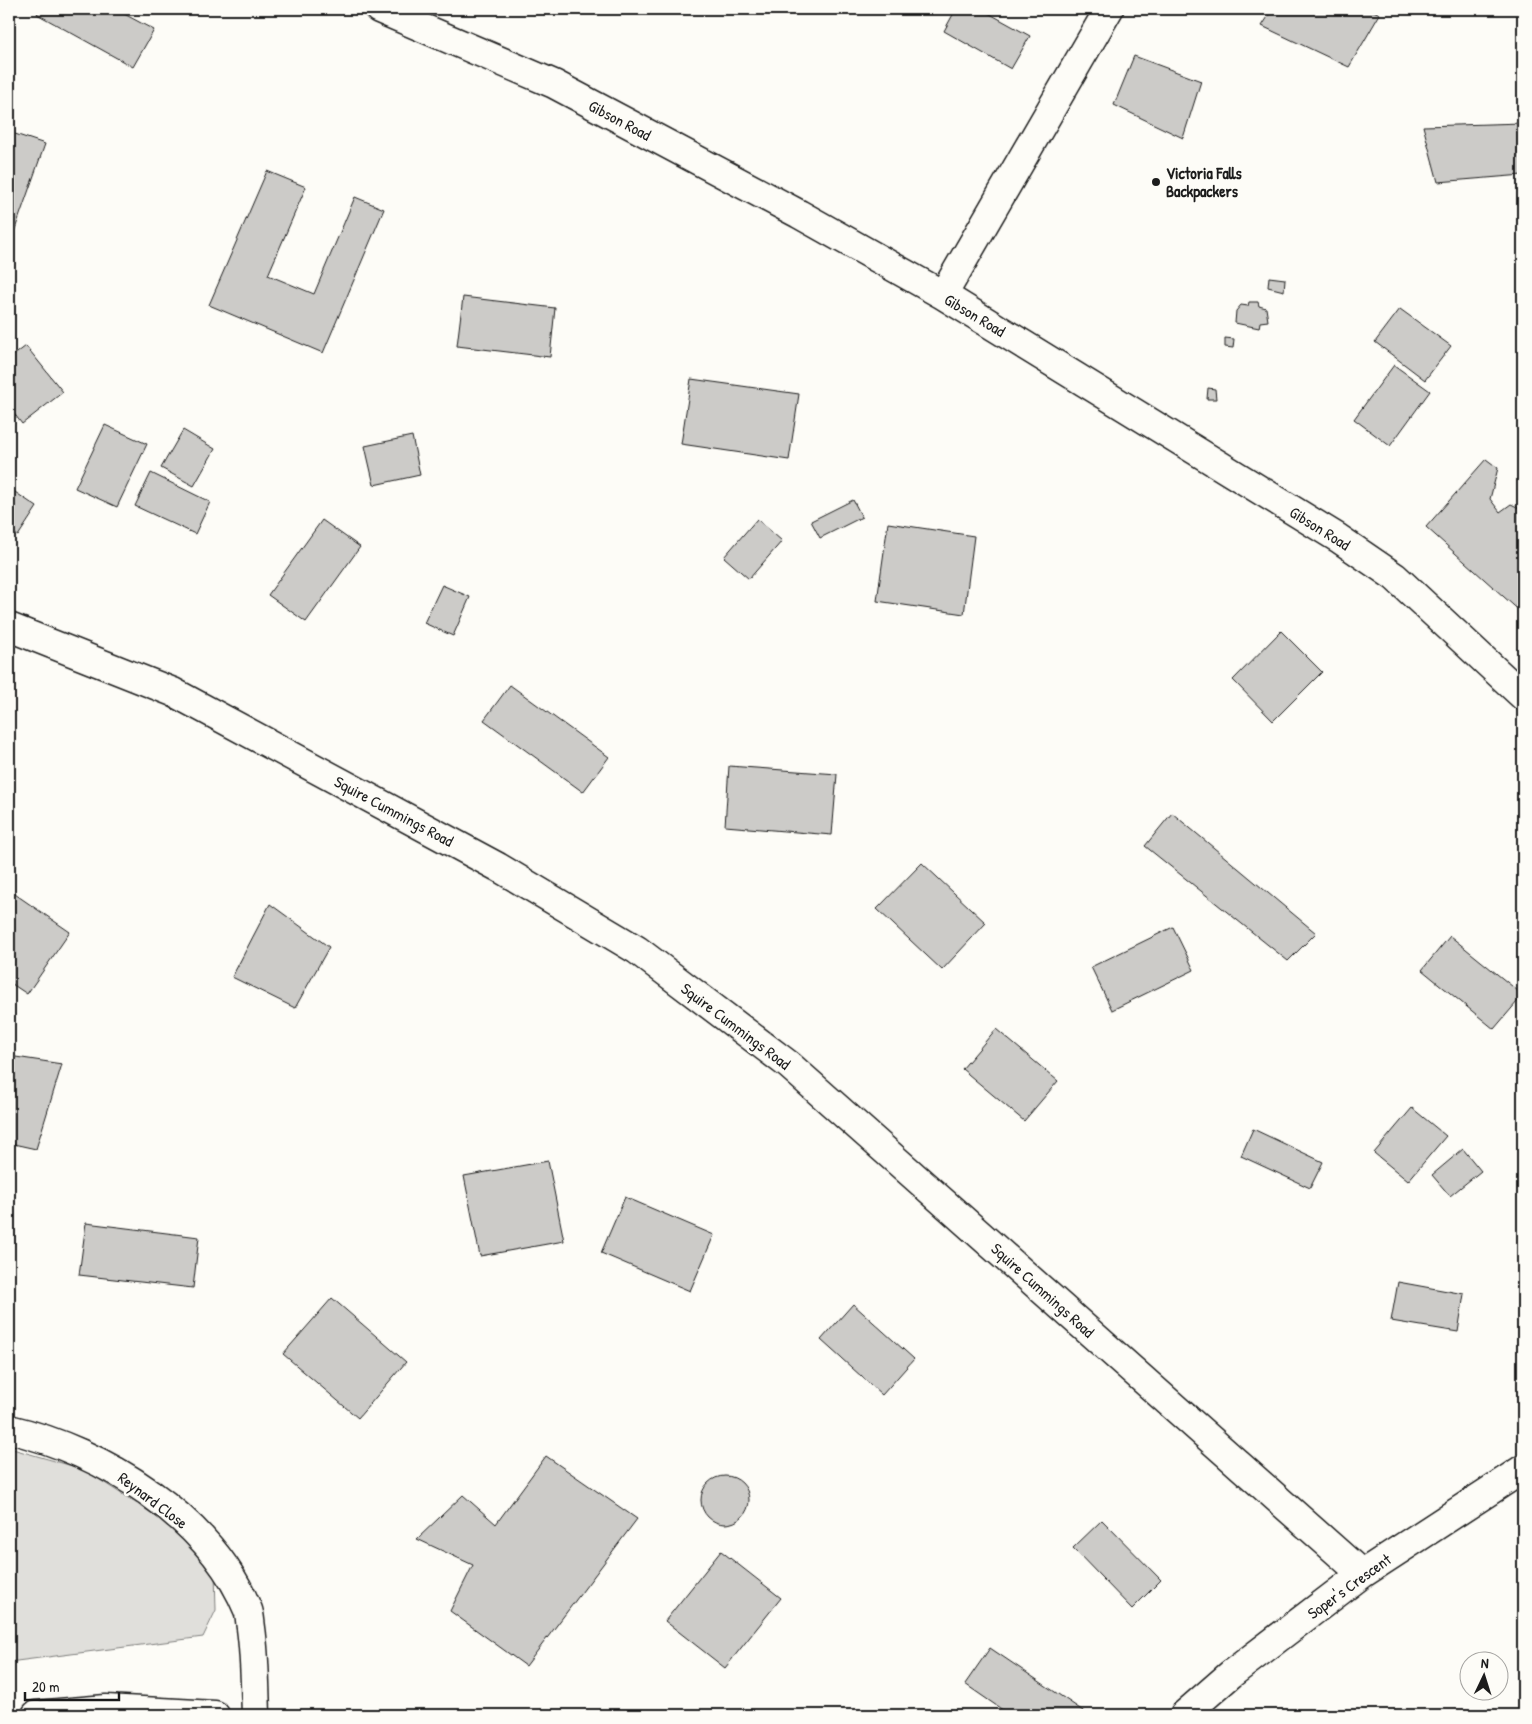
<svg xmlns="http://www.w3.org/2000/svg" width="1532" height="1724" font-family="'Patrick Hand',sans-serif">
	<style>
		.green { fill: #e0dfdb; stroke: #7e7e7c }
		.building { fill: #cccbc8; stroke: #1c1c1c }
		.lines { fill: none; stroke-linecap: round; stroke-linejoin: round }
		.minor-casing { stroke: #1c1c1c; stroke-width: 31 }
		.minor { stroke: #fdfcf7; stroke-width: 28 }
		.poi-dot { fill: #1c1c1c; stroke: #fdfcf7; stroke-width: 2 }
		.labels { text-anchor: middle; stroke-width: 5; stroke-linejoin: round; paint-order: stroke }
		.street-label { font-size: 16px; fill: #1c1c1c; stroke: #fdfcf7 }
		.poi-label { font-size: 16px; font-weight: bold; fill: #1c1c1c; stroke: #fdfcf7; text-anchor: start }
	</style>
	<rect width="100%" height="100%" fill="#fdfcf7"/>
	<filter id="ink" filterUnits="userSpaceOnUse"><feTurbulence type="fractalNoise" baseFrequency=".02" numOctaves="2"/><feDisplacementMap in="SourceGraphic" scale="10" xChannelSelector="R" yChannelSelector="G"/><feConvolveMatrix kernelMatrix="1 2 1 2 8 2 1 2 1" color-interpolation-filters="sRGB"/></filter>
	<g filter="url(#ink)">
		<path class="green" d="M9 1448 83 1469 173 1527 215 1572 216 1610 203 1637 9 1662Z"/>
		<path class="building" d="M40 9H115L154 30 133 67 37 14Z
			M956 9H981L1030 36 1011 69 944 31Z
			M1273 9H1369L1380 14 1349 67 1262 26Z
			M1134 56 1201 81 1183 138 1114 105Z
			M1523 123V175L1438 182 1423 126Z
			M9 132 45 144 14 232 9 231Z
			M267 171 306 187 268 275 314 294 355 197 384 209 323 353 209 305Z
			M1269 277 1285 279 1284 291 1268 287Z
			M463 297 555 308 550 357 457 346Z
			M1249 302H1258L1259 306 1266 308 1268 321 1260 322 1259 328 1235 323 1236 311 1241 305 1248 306Z
			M1400 309 1451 346 1425 380 1375 342Z
			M1225 338 1234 339 1233 348 1225 347Z
			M26 346 63 392 22 424 9 407V359Z
			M1394 365 1430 391 1390 446 1354 419Z
			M691 379 799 394 789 460 681 444Z
			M1208 388 1215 389 1216 399H1207Z
			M105 425 147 444 117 507 75 488Z
			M183 430 215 449 194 486 161 468Z
			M412 436 420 475 374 485 365 446Z
			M1486 459 1498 468 1490 499 1500 512 1511 504 1523 510V614L1426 527Z
			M151 473 210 502 195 534 135 506Z
			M9 488 37 507 18 536 9 530Z
			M853 500 862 517 820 538 811 521Z
			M757 519 782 541 749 579 724 557Z
			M322 520 360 547 306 622 268 595Z
			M888 523 974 536 964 614 877 601Z
			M442 585 470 597 453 636 424 623Z
			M1281 631 1322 672 1273 721 1233 680Z
			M510 685 609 757 583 792 484 720Z
			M729 766 837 774 832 835 725 826Z
			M1172 813 1316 933 1288 961 1145 846Z
			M922 863 986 923 942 970 877 909Z
			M9 890 70 932 27 994 9 982Z
			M270 904 329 947 295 1008 232 977Z
			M1173 927 1194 970 1112 1010 1091 967Z
			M1450 936 1523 995 1494 1029 1422 970Z
			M996 1029 1058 1081 1024 1121 962 1069Z
			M9 1056 62 1064 36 1149 9 1143Z
			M1412 1108 1446 1136 1408 1181 1374 1153Z
			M1253 1129 1323 1162 1310 1188 1241 1156Z
			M1463 1149 1481 1171 1450 1196 1432 1175Z
			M548 1161 564 1241 480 1256 464 1176Z
			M625 1197 714 1235 690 1291 601 1253Z
			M86 1223 199 1237 193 1288 79 1275Z
			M1398 1282 1464 1294 1458 1332 1391 1321Z
			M332 1298 406 1362 358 1418 283 1354Z
			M853 1304 914 1359 882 1395 821 1340Z
			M546 1456 637 1519 526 1666 450 1611 473 1565 417 1539 463 1495 496 1524Z
			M701 1500a24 24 0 1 1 48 0a24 24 0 1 1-48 0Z
			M1102 1520 1161 1580 1132 1609 1073 1548Z
			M721 1551 781 1598 725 1668 665 1621Z
			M990 1648 1089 1715H1010L965 1684Z"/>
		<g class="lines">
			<g class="minor-casing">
				<path id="minor" d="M379 9 554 84 799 214 943 295 1338 538 1395 577 1523 696
					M943 295 1109 9
					M9 627 173 692 498 867 637 950 789 1065 1362 1574
					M9 1429C103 1451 210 1517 248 1610 250 1615 250 1622 251 1628 255 1657 255 1686 256 1715
					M36 1715 106 1709 215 1715
					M1184 1715 1231 1674 1362 1574 1523 1469"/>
			</g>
			<use href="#minor" class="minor"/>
		</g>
	</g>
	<circle class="poi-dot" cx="1156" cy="182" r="5"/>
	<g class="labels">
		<g class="street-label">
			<text transform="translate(620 120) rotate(28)" y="6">Gibson Road</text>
			<text transform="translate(975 315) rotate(31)" y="6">Gibson Road</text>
			<text transform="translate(1320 528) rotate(32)" y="6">Gibson Road</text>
			<text transform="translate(394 811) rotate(28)" y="6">Squire Cummings Road</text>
			<text transform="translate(736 1026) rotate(37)" y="6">Squire Cummings Road</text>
			<text transform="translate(1043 1290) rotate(42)" y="6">Squire Cummings Road</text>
			<text transform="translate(153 1500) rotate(37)" y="6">Reynard Close</text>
			<text transform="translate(1349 1586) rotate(-36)" y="6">Soper's Crescent</text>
		</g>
		<g class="poi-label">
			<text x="1166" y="179">Victoria Falls<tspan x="1166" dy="18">Backpackers</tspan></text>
		</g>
	</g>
	<rect width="1532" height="1724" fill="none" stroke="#fdfcf7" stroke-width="30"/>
	<rect x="15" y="15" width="1502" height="1694" fill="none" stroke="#1c1c1c" stroke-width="2" filter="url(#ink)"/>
	<g transform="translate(1484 1676) rotate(4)"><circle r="24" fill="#fdfcf7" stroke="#a3a29f"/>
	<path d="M0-4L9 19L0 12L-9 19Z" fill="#1c1c1c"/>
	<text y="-8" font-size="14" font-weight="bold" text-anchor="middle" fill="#1c1c1c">N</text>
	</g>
	<path d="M25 1692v8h94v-8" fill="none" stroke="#1c1c1c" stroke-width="2.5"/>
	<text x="32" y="1692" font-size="15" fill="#1c1c1c" stroke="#fdfcf7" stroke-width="4" paint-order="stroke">20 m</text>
</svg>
